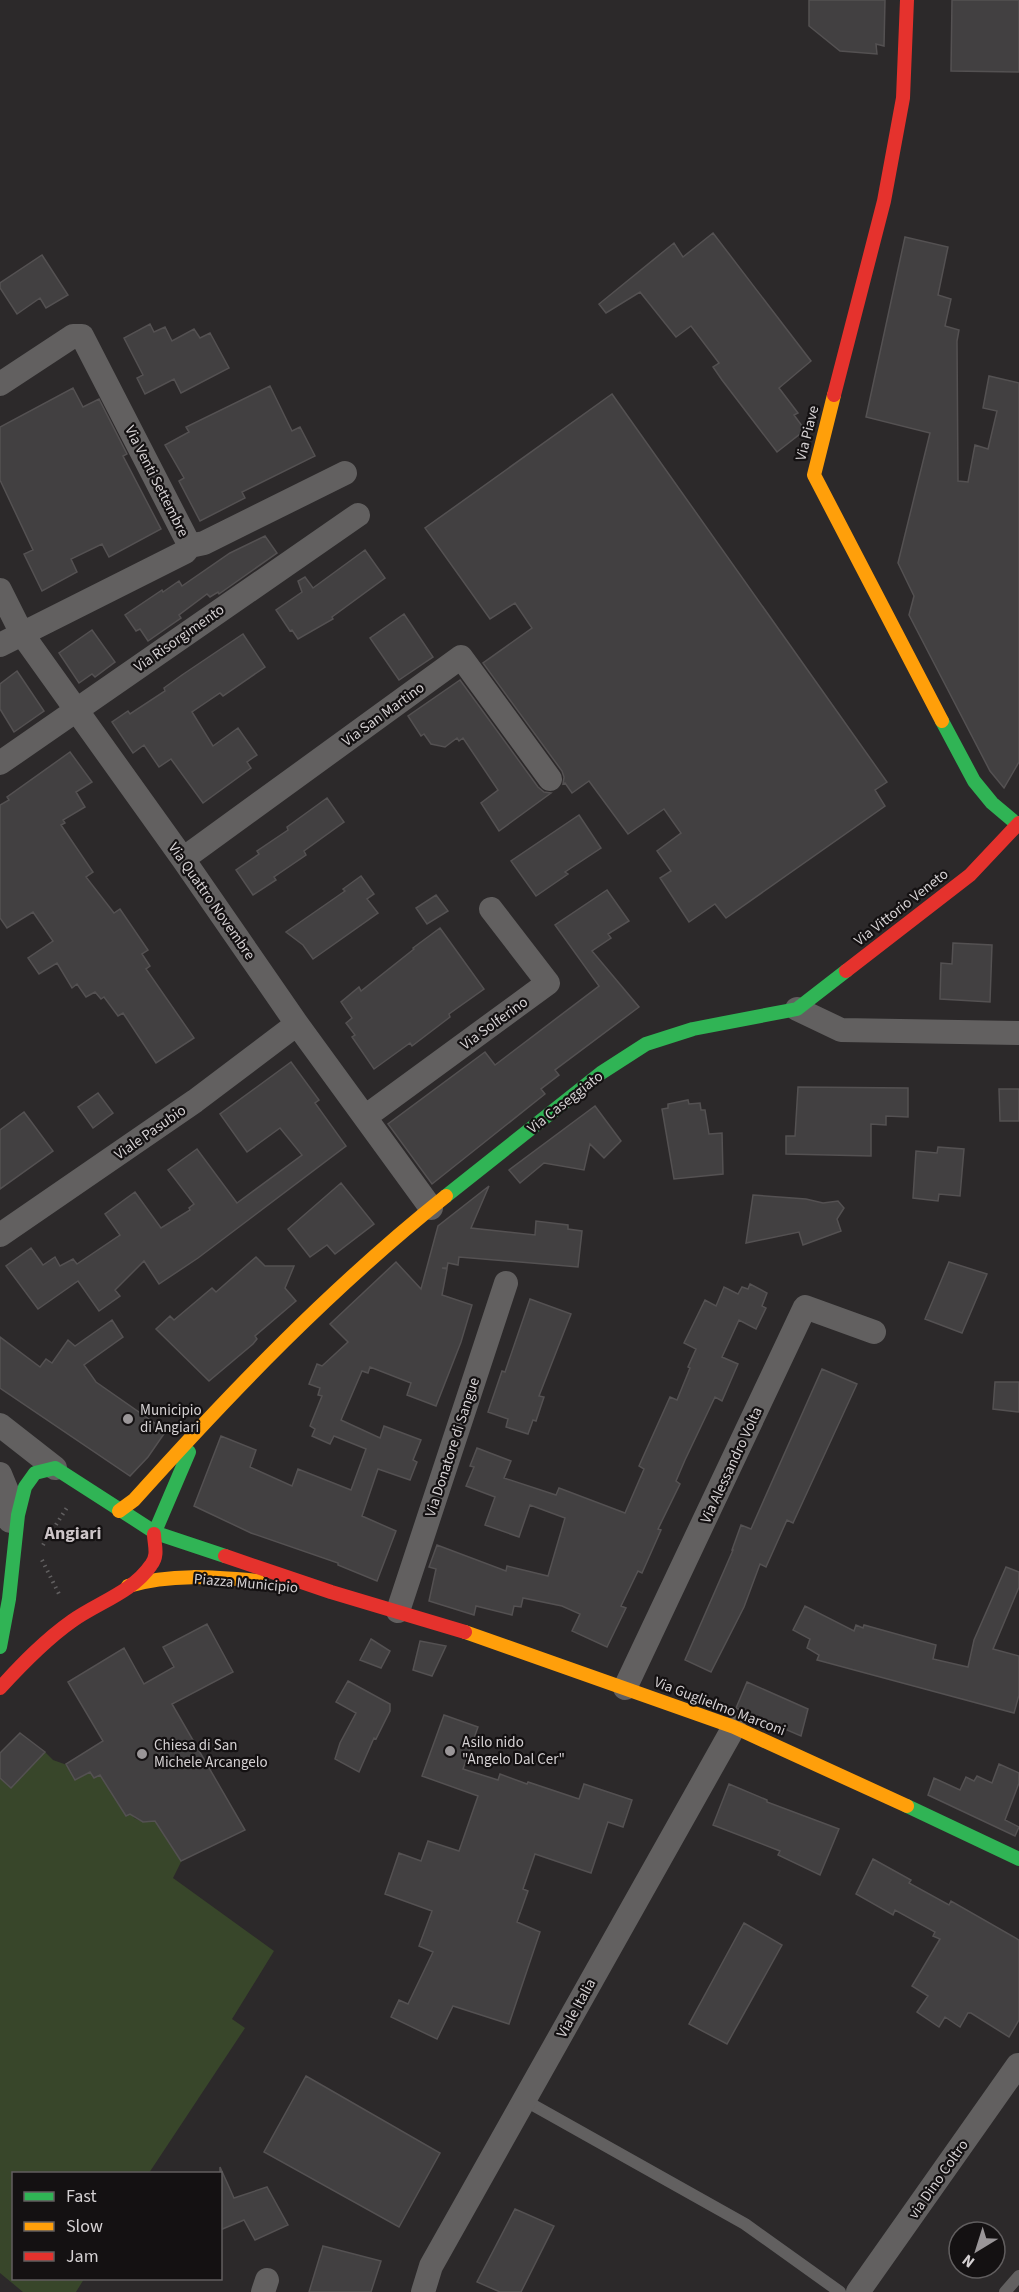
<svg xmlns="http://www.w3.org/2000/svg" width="1019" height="2292" font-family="'Source Sans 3',sans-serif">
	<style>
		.green { fill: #38462a }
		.building { fill: #424041; stroke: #545152; stroke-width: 1.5 }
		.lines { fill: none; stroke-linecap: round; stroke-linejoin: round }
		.path { stroke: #615f60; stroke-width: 4; stroke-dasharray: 1.5 4.5; stroke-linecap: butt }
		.lane { stroke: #626060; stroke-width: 12 }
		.street { stroke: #626060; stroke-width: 24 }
		.fast { stroke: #30b455; stroke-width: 14 }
		.slow { stroke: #ff9f0a; stroke-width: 14 }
		.jam { stroke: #e5322d; stroke-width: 14 }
		.poi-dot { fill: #9a9698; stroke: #141112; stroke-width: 2 }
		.labels { text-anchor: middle; stroke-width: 4.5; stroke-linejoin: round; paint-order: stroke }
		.street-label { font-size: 15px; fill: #d5d1d3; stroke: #141112 }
		.poi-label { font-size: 15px; fill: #d5d1d3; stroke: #141112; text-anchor: start }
		.quarter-label { font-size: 18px; font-weight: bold; fill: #cdc5c8; stroke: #141112 }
	</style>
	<rect width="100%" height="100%" fill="#2c292a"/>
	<path class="green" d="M45 1752 53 1760 67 1765 75 1780 90 1772 94 1778 100 1775 126 1816 132 1813 134 1818 143 1822 153 1818 182 1860 173 1878 274 1951 232 2019 245 2028 149 2173 14 2174V2278L84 2279 76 2292H23L0 2273V1778L11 1788Z"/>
	<path class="building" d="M809 0H885L884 46 876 44 877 54 840 51 809 26Z
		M952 0H1019V72L951 71Z
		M713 233 811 361 779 388 798 413 794 415 805 430 777 452 722 380 713 367 719 363 691 326 676 337 640 292 606 313 599 304 674 243 683 257Z
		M905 237 948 247 938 295 951 299 945 326 959 330 957 341 958 481 968 482 975 445 988 449 997 411 983 408 989 376 1019 383V762L1004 788 990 771 909 615 914 596 898 563 930 433 866 417Z
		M42 255 68 295 46 308 40 298 17 314 0 288V283Z
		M150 324 154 332 165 327 172 341 194 329 200 338 210 333 229 368 181 393 174 379 145 394 137 378 143 375 124 338Z
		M270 386 292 431 300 427 315 456 242 492 245 498 200 521 179 481 184 478 165 445 189 432 186 427Z
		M73 388 83 407 99 399 127 454 123 456 161 529 109 557 102 544 71 559 77 572 42 591 24 554 33 550 0 480V427Z
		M612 394 887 782 875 790 885 806 726 918 715 904 689 922 660 878 671 871 657 851 681 833 664 809 628 834 589 781 572 793 565 783 563 784 564 777 562 771 483 663 532 628 515 603 490 619 425 528Z
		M265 536 277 553 219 594 218 592 210 597 207 594 179 615 181 618 148 641 140 629 136 631 125 615 162 590 163 592 179 581 182 586 230 553Z
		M365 550 385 578 332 617 333 619 298 639 292 630 290 631 276 610 302 592 298 581 305 577 313 588Z
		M404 614 433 657 399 680 370 638Z
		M92 630 115 662 95 677 92 674 79 683 59 653Z
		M243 634 265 667 223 696 220 693 192 712 213 746 238 728 257 755 247 762 251 768 203 803 171 759 159 767 144 745 133 753 112 722 128 711 130 714 165 691 164 688 182 675Z
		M17 671 44 711 14 732 0 709V684Z
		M460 680 538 787 544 792 551 793 499 831 481 803 498 790 463 738 459 741 457 738 445 747 431 744 424 734 421 736 408 716Z
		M70 752 92 782 76 792 85 807 63 820 65 823 61 825 93 872 86 877 114 913 120 909 148 950 142 954 150 966 146 969 194 1038 156 1063 123 1013 118 1016 104 997 101 999 95 992 86 997 77 984 72 988 57 963 39 974 28 958 53 941 33 912 7 928 0 918V805L9 800 7 797Z
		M327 798 344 822 304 851 306 855 274 877 276 880 253 895 236 870 259 854 257 851 288 830 287 827Z
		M579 815 601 848 565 872 568 874 536 896 511 861Z
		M361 876 374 894 367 899 378 913 313 959 303 945 286 932 345 891 343 889Z
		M607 890 629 921 608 934 611 938 592 951 639 1007 555 1070 559 1075 541 1089 545 1094 432 1184 388 1124 485 1052 495 1065 599 986 555 925Z
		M436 895 448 911 427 924 416 908Z
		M440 928 484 989 449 1014 450 1017 412 1046 410 1043 374 1069 352 1037 355 1035 346 1023 352 1018 341 1002 359 987 361 991 414 949 413 948Z
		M953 943 992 945 990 1002 940 999 941 963 952 964Z
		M291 1062 319 1100 315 1103 346 1146 198 1258 159 1284 144 1261 115 1290 120 1296 99 1311 78 1281 38 1309 6 1266 31 1248 43 1265 55 1257 60 1266 73 1259 77 1264 120 1235 105 1214 135 1192 161 1228 190 1210 189 1208 194 1204 168 1170 197 1149 237 1203 302 1155 280 1128 247 1152 220 1114Z
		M798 1087 908 1088V1117L886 1116V1125L871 1124V1156L786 1154V1136H795Z
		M999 1089H1019V1121H1000Z
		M98 1093 113 1113 93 1128 78 1107Z
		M688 1100 689 1104 700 1103 701 1110H705L709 1134 722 1133 723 1174 674 1179 662 1109 668 1108V1104Z
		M595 1106 621 1141 604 1158 590 1144 584 1170 544 1163 520 1183 509 1170Z
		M24 1112 53 1151 0 1189V1130Z
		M938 1147 964 1149 960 1196 939 1194 938 1201 913 1198 916 1151 937 1153Z
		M341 1183 374 1224 335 1254 327 1245 310 1257 288 1229Z
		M489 1186 471 1228 535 1235 536 1221 568 1225V1229L582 1231 578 1267 459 1257 458 1265 448 1263 447 1268H442L447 1269 442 1295 472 1305 461 1342 436 1406 407 1395 411 1383 370 1367 368 1373 362 1371 341 1420 380 1438 384 1426 421 1440 413 1460 417 1462 410 1480 378 1469 362 1516 396 1531 377 1581 338 1565V1563L251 1533 194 1506 221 1436 256 1450 250 1467 292 1486 298 1469 351 1490 366 1449 334 1436 330 1444 312 1436 315 1429 310 1426 322 1396 318 1395 320 1388 309 1384 317 1364 322 1366 348 1342 330 1324 396 1262 421 1289 438 1226Z
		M753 1195 806 1199 823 1203 838 1201 844 1208 837 1219 841 1231 803 1245 799 1232 746 1243Z
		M256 1257 265 1266H294L285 1288 296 1301 255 1336 257 1339 253 1344 209 1381 156 1329 170 1316 174 1320 212 1288 216 1292Z
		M949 1262 987 1274 962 1333 925 1319Z
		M750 1284 767 1293 762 1306 766 1308 756 1329 739 1320 722 1357 738 1364 722 1401 715 1397 685 1460 676 1481 680 1484 658 1529 661 1530 642 1573 638 1571 621 1606 626 1608 607 1647 572 1631 580 1614 562 1606 523 1598 521 1607 514 1606 512 1615 476 1606 474 1615 429 1601 436 1569 429 1567 437 1545 506 1571 507 1566 548 1576 565 1518 530 1505 519 1537 485 1525 495 1497 466 1486 474 1467 470 1466 477 1448 511 1461 504 1478 556 1495 559 1488 625 1513 644 1469 639 1466 670 1397 677 1400 690 1368 688 1367 696 1349 684 1343 705 1300 716 1306 724 1287 738 1294 742 1287 748 1289Z
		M530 1299 571 1314 539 1396 544 1397 536 1421 533 1420 528 1434 506 1427 508 1419 488 1412 502 1371 505 1372Z
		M112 1320 123 1337 84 1365 96 1382 166 1431 148 1457 130 1476 0 1388V1337L40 1367 46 1359 52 1363 68 1340 75 1346Z
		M822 1369 857 1384 793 1523 787 1520 766 1567 760 1564 744 1607 711 1672 685 1660 733 1550H732L741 1525 751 1529Z
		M995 1382H1019V1412L993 1409Z
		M1006 1567 1019 1572V1587L993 1649 1019 1656V1695L1014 1713 817 1660 819 1655 807 1648 810 1639 793 1630 805 1606 854 1631 856 1625 863 1628 864 1625 936 1645 933 1659 968 1667 974 1640Z
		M207 1624 233 1672 172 1704 245 1830 181 1861 155 1821 143 1822 130 1814 126 1816 100 1775 94 1778 90 1772 75 1780 66 1764 103 1741 68 1682 124 1648 144 1684 174 1667 163 1647Z
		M371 1639 390 1651 381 1668 360 1660Z
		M420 1641 446 1646 432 1676 413 1670Z
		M348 1681 390 1704V1711L376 1739 374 1738 359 1772 335 1759 340 1743 356 1713 336 1702Z
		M747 1682 808 1709 801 1736 736 1708Z
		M444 1715 478 1727 463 1769 498 1780 500 1774 527 1784 528 1782 579 1799 584 1784 632 1800 623 1827 608 1822 591 1873 535 1854 523 1889 528 1891 517 1922 540 1932 509 2024 453 2006 437 2039 391 2017 399 2000 408 2004 433 1952 419 1946 432 1911 385 1894 399 1853 421 1861 428 1841 459 1851 478 1796 422 1776Z
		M20 1733 45 1752 11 1788 0 1778V1753Z
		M999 1764 1019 1773V1783L1005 1820 1019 1827 1015 1836 928 1795 934 1778 960 1790 966 1777 974 1781 977 1776 992 1783Z
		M729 1784 767 1800V1802L839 1829 820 1875 778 1855 780 1851 713 1825Z
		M873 1859 911 1880 909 1883 949 1905 951 1901 1019 1940V2020L1009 2037 971 2013H968L960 2027 945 2017 939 2027 917 2012 928 1996 912 1986 940 1939 933 1936 935 1932 895 1910 893 1915 856 1894Z
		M744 1923 782 1945 727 2044 689 2024Z
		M306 2076 440 2153 399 2227 264 2152Z
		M220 2167 234 2198 267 2187 288 2225 255 2240 244 2220 220 2230Z
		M515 2209 554 2226 521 2292H500L477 2282Z
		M323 2246 381 2261 371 2292H309Z"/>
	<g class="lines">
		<path class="path" d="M43 1545 68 1506
			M42 1560 60 1596"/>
		<path class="lane" d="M524 2100 745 2224 840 2292
			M1005 2292 1019 2276"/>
		<path class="street" d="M0 384 73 336H82L190 546 185 552 0 645
			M190 546 204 543 345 473
			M0 590 22 634 183 859 297 1024 431 1208
			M0 763 358 515
			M183 859 461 657 550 779
			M797 1009 841 1030 1019 1033
			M365 1117 548 983 491 909
			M0 1235 195 1101 297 1024
			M0 1425 55 1468
			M0 1474 7 1491 10 1521
			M398 1611 506 1283
			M625 1688 805 1307 874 1332
			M263 2292 267 2280
			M423 2292 431 2266 734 1727
			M858 2292 1018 2065"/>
		<path class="fast" d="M942 721 974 781 992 803 1018 825
			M446 1196 601 1073 646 1044 693 1029 797 1009 846 971
			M154 1534 189 1452
			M0 1647 9 1599 18 1515 25 1487 35 1473 55 1468 156 1533 225 1556
			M907 1806 1019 1859"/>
		<path class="slow" d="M834 395 814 475 942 721
			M119 1511 134 1500C231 1392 332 1287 446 1196
			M128 1586C171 1573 214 1577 258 1581
			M465 1632 734 1727 907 1806"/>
		<path class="jam" d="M834 395 884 201 903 98 907 0
			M846 971 970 875 1019 823
			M225 1556 331 1592 465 1632
			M0 1688C22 1664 45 1640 72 1621 97 1603 133 1592 151 1565 159 1555 154 1544 154 1534"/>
	</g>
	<g class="poi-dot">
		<circle cx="128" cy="1419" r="6"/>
		<circle cx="450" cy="1751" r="6"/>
		<circle cx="142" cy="1754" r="6"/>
	</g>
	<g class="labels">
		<g class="street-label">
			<text transform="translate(807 433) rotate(-76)" y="5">Via Piave</text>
			<text transform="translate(157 481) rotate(63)" y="5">Via Venti Settembre</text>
			<text transform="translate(179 638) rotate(-35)" y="5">Via Risorgimento</text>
			<text transform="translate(383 714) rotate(-36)" y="5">Via San Martino</text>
			<text transform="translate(212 901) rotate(55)" y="5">Via Quattro Novembre</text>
			<text transform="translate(901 907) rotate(-38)" y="5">Via Vittorio Veneto</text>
			<text transform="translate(494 1023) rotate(-36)" y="5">Via Solferino</text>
			<text transform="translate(565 1102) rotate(-38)" y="5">Via Caseggiato</text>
			<text transform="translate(150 1132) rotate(-35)" y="5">Viale Pasubio</text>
			<text transform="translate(452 1447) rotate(-72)" y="5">Via Donatore di Sangue</text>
			<text transform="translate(731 1465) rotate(-65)" y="5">Via Alessandro Volta</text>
			<text transform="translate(246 1583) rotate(5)" y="5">Piazza Municipio</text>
			<text transform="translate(720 1706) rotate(21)" y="5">Via Guglielmo Marconi</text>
			<text transform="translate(576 2008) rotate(-61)" y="5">Viale Italia</text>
			<text transform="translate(938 2179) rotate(-55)" y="5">via Dino Coltro</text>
		</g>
		<g class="poi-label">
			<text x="140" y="1415">Municipio<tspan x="140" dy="17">di Angiari</tspan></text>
			<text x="462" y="1747">Asilo nido<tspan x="462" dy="17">"Angelo Dal Cer"</tspan></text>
			<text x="154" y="1750">Chiesa di San<tspan x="154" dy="17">Michele Arcangelo</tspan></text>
		</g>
		<g class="quarter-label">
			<text x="73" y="1539">Angiari</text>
		</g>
	</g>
	<rect x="12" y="2172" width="210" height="108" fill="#141112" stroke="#615e5f" stroke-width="1.5"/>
	<rect x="24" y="2192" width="30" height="9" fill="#30b455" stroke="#615e5f" stroke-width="1.5"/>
	<text x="66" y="2202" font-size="18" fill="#d5d1d3">Fast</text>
	<rect x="24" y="2222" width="30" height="9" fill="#ff9f0a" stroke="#615e5f" stroke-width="1.5"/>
	<text x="66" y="2232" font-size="18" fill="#d5d1d3">Slow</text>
	<rect x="24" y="2252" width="30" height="9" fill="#e5322d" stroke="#615e5f" stroke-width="1.5"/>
	<text x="66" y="2262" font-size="18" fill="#d5d1d3">Jam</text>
	<g transform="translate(977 2250) rotate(218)"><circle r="28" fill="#141112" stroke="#615e5f" stroke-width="1.5"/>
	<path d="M0-4.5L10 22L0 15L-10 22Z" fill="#9a9698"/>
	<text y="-9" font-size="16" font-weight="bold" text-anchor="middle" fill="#d5d1d3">N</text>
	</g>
</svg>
